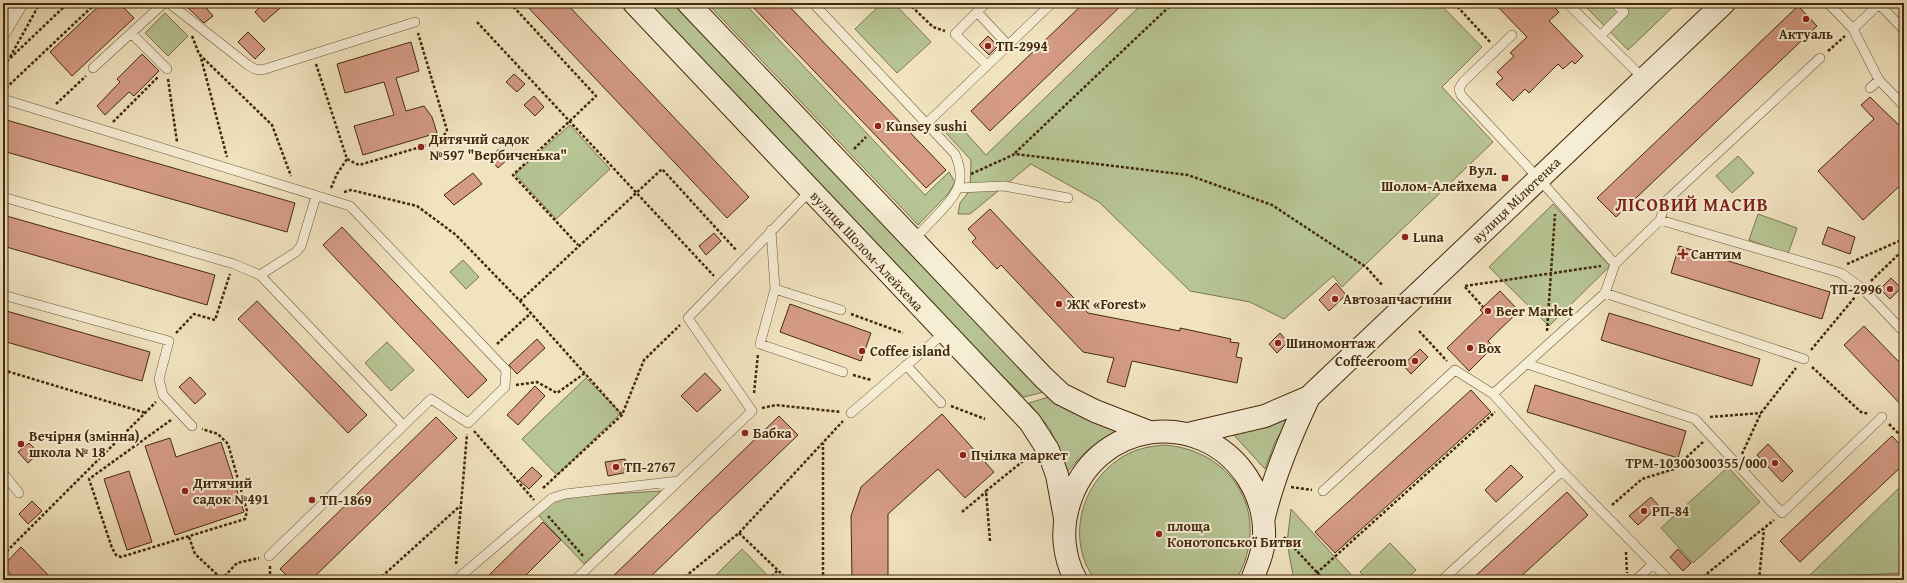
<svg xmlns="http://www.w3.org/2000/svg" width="1907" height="583" font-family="'Gentium Book Plus',serif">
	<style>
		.green { fill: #b7c494; stroke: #7d7650 }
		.building { fill: #d59b87; stroke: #43290b }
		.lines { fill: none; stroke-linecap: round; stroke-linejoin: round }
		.lane-casing { stroke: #6e5838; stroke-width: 10 }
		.street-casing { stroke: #6e5838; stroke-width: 18 }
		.secondary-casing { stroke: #43290b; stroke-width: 24 }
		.path { stroke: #43290b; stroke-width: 2.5; stroke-dasharray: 3 2; stroke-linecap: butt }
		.lane { stroke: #f6edd5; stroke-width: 9 }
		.street { stroke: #f6edd5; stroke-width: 17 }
		.secondary { stroke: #f6edd5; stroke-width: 22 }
		.poi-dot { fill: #8f2418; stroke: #f6edd5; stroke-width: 1.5 }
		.labels { text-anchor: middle; stroke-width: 4; stroke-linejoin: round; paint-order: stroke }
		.poi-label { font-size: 14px; font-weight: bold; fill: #43290b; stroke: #f6edd5; text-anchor: start }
		.street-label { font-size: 14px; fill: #43290b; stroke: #f6edd5 }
		.district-label { font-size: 18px; font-weight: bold; letter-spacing: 1px; fill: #7a1f14; stroke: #f6edd5 }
	</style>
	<rect width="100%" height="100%" fill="#f1e3bf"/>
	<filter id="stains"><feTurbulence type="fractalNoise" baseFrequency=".005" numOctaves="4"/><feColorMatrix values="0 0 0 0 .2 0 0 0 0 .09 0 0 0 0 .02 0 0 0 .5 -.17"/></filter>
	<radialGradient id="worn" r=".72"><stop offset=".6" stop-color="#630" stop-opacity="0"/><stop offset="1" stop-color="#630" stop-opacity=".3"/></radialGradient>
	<path class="green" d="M634 3H688L1048 391 1024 397 810 191Z
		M707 3H748L746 5 925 195 949 172 955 182 948 194 918 225Z
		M882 3H894L931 42 897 73 855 29Z
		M1143 3H1439L1482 47 1442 87 1493 142 1342 287 1333 276 1284 319 1250 302 1190 291 1099 202 1031 164 970 214H958L960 203 970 190 971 160 946 133 957 123 986 155Z
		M1582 3H1677L1628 50Z
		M165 13 188 36 168 56 145 33Z
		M570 125 610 169 556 219 515 174Z
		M1738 156 1754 173 1732 193 1716 176Z
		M1553 204 1610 266 1549 326 1489 267Z
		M1758 214 1797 228 1788 254 1749 240Z
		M463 260 479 277 466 289 450 272Z
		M387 342 414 370 391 391 365 363Z
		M586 378 621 413 557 475 522 439Z
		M1052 396 1121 429C1097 440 1085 451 1068 471L1050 429 1029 403Z
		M1294 411 1275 442 1265 469 1233 434Z
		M1165 445C1236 451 1272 518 1236 580H1095C1065 539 1081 481 1124 456 1136 449 1150 446 1165 445Z
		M1728 467 1760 502 1693 563 1661 528Z
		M1904 483V573L1808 577Z
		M661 491 584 564 538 515 559 497Z
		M1291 509 1356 580H1294L1287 543Z
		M1390 543 1416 570 1406 580H1368L1360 572Z
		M742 549 772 580H711Z"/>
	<path class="building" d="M102 3H119L134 18 72 76 50 52Z
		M193 3H202L213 16 204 23 188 8Z
		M264 3H286L264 22 255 12Z
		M524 3H566L749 197 727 218Z
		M749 3H786L946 170 926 188Z
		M1084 3H1124L990 131 971 111Z
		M1494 3H1550L1559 12 1549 21 1583 56 1575 64 1572 61 1563 69 1558 64 1529 93 1525 89 1513 101 1496 84 1503 78 1497 72 1514 56 1510 53 1527 37Z
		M1798 6 1817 26 1616 217 1597 198Z
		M248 32 265 49 255 59 238 42Z
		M988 36 998 46 989 55 979 45Z
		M411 42 419 71 396 78 406 111 424 106 432 117 437 133 363 155 354 126 394 115 384 82 345 93 337 64Z
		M142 54 159 71 134 96 129 92 105 115 97 106 120 82 117 79Z
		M514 74 525 84 517 92 506 82Z
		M534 96 544 107 535 116 524 105Z
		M1870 97 1904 130V182L1863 220 1818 171 1874 119 1861 105Z
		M3 119 295 203 287 232 3 151Z
		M499 149 508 159 498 168 489 158Z
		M473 173 482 184 454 205 444 195Z
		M990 209 1088 313 1180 331V328L1231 339 1230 342 1239 343 1236 357 1242 358 1237 383 1132 361 1125 387 1107 382 1114 358 1083 352 1001 265 997 269 972 242 976 238 968 229Z
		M3 215 215 275 207 305 3 246Z
		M342 227 487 380 468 398 323 245Z
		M1828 227 1855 237 1850 254 1822 244Z
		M714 233 721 241 706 255 699 246Z
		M1679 246 1830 292 1822 319 1671 273Z
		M1891 278 1901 288 1890 299 1880 289Z
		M1336 283 1346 295 1329 311 1319 300Z
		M1500 291 1519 311 1488 341 1493 347 1469 371 1447 348 1483 313 1480 310Z
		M257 301 367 415 348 433 238 319Z
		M790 304 871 333 861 361 780 332Z
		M3 310 150 352 142 381 3 341Z
		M1609 313 1760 359 1752 386 1601 340Z
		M1864 326 1904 367V408L1844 345Z
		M1280 333 1288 342 1277 353 1269 344Z
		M537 339 545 348 517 374 509 365Z
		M1420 349 1428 357 1411 374 1403 365Z
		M705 373 721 390 697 412 681 396Z
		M190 377 206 394 195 404 179 387Z
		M1535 385 1686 431 1678 458 1527 412Z
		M535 386 545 396 518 425 507 415Z
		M1471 390 1491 412 1335 553 1315 532Z
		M942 414 994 472 965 498 938 469 888 514V580H852L851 516 861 487Z
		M779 416 798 435 647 580H609Z
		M436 417 457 438 311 580H291L280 569Z
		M1892 436 1904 449V464L1800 562 1780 541Z
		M170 438 176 457 221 442 244 512 175 535 145 446Z
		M29 443 39 453 28 463 18 452Z
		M1768 444 1793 471 1782 482 1757 455Z
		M625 459 628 472 608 476 605 462Z
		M1511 465 1523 477 1496 502 1485 490Z
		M532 467 542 476 529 489 519 480Z
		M129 471 152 542 127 550 104 479Z
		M1567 492 1588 515 1517 580H1471Z
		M1651 497 1659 506 1638 525 1629 516Z
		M32 501 42 511 28 524 19 514Z
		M543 522 561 540 521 580H484Z
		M21 547 53 580H16L3 566Z
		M1678 549 1691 563 1683 571 1670 557Z"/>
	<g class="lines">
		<g class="lane-casing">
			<path id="lane" d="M169 3 248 65 255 69 262 70 415 22
				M813 3 955 154C966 180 959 192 941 211 932 221 922 231 913 240
				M986 3 977 12 1008 45
				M1567 3 1644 79
				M1828 3 1853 29 1879 80 1904 106
				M1879 4 1904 30
				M977 12 955 34 987 65
				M1853 29 1880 3
				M131 33 167 69
				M1512 35 1463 82 1459 89 1461 95 1539 179 1615 264
				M1600 36 1624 12 1615 3
				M93 68 164 3
				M1870 88 1879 80
				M3 99 350 206 506 370 505 387 468 423 431 399 269 556
				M927 123 1052 3
				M959 188 1004 186 1068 198
				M3 197 234 264 260 275 403 425
				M1660 220 1841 273 1863 289 1904 332
				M771 230 775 289 760 344 843 372
				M260 275 296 252 301 246 316 196
				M775 289 841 310
				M1605 293 1804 359
				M3 295 169 341 159 379 163 395 192 426
				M1527 364 1695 419 1782 513 1882 417
				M906 365 941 403
				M1493 394 1605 293 1615 264 1660 220 1666 201 1820 58
				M851 413 944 333
				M3 473 19 493
				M1323 491 1455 370 1493 394 1562 471 1669 580
				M456 580 552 498 565 494 679 481
				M575 580 752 411 688 318 810 191
				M1442 580 1562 471
				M1636 580 1653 564"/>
		</g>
		<g class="street-casing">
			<path id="street" d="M3 30 19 3"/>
		</g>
		<g class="secondary-casing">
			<path id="secondary" d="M634 3 1030 422 1048 450 1057 475 1065 518
				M688 3 1043 377 1061 394 1095 411 1149 432
				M1188 434 1265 416 1309 397 1724 3
				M1264 517C1274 475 1290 437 1309 397
				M1076 580C1063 557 1061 529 1069 504 1093 422 1199 405 1247 477 1258 494 1265 515 1264 537 1264 552 1257 566 1252 580"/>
		</g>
		<path class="path" d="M510 3 596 96 513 175 578 245
			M908 3 933 27 945 31
			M1454 3 1490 42
			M1679 3 1680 4
			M477 22 714 276
			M192 36 199 54 272 125 291 176
			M1828 51 1845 36
			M200 54 227 157
			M10 57 40 3
			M316 64 347 159 359 165 441 141 447 130 418 33
			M3 65 68 3
			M168 79 177 142
			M6 88 96 3
			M56 104 86 76
			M113 122 159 76
			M854 149 866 137
			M1015 153 1173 3
			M971 174 1015 154 1188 175 1272 205 1366 267 1383 286
			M331 188 337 174 347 159
			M344 192 351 190 417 206 456 235 520 301 622 415
			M1847 264 1904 239
			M1871 281 1904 249
			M1465 286 1601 266
			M1465 287 1483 307
			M520 301 662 169 737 251
			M851 314 903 333
			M1419 331 1447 361
			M1547 331 1555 214
			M176 333 194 314 215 320 230 274
			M497 344 531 313
			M1811 350 1855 297
			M1812 367 1861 412 1869 414
			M3 370 146 413
			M853 375 871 380
			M516 385 537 382 557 393 585 373
			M754 393 758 354
			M951 406 985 419
			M762 408 776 405 841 412
			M1710 417 1761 413
			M171 420 89 479 112 548 116 555 121 557 245 519 247 511 228 444 218 434 202 429
			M1889 424 1904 439
			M474 431 534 500
			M1742 454 1761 413 1796 368
			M1291 487 1312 490
			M543 488 622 415 644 360 680 325
			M1612 505 1642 479 1674 469 1703 442
			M962 512 986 492
			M548 516 584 557
			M739 533 788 580
			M189 537 195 554 222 579 226 580
			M1284 537 1324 580
			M990 541 986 491 1023 461
			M1626 552 1627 573
			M3 555 156 402
			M456 564 467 434
			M270 566V580
			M3 574 8 580
			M221 580 237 563 259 558
			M378 580 460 506
			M681 580 739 533 843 421
			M768 580 778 570
			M823 580V443
			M1309 580 1495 412
			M1699 580 1774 520
			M1759 580 1764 529"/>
		<use href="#lane" class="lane"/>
		<use href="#street" class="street"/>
		<use href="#secondary" class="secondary"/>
	</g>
	<g class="poi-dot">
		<circle cx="1806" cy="19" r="4"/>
		<circle cx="988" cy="46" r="4"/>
		<circle cx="878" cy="126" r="4"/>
		<circle cx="421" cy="147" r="4"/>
		<rect x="1501" y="174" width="8" height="8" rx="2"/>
		<circle cx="1405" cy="237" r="4"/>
		<path d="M1681 248h4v4h4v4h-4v4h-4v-4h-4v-4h4z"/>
		<circle cx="1890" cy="289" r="4"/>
		<circle cx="1335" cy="299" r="4"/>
		<circle cx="1059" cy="304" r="4"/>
		<circle cx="1488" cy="311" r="4"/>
		<circle cx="1278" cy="343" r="4"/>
		<circle cx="1470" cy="348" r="4"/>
		<circle cx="862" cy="351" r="4"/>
		<circle cx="1415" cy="361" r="4"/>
		<circle cx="745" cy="433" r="4"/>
		<circle cx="21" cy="444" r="4"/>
		<circle cx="963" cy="455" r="4"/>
		<circle cx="1775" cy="463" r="4"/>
		<circle cx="616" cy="467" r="4"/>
		<circle cx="185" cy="491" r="4"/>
		<circle cx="312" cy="500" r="4"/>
		<circle cx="1644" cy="511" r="4"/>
		<circle cx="1159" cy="534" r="4"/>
	</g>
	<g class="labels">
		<g class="poi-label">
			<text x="1806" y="39" text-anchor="middle">Актуаль</text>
			<text x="996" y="51">ТП-2994</text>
			<text x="886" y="131">Kunsey sushi</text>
			<text x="429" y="144">Дитячий садок<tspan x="429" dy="16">№597 "Вербиченька"</tspan></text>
			<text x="1497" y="175" text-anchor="end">Вул.<tspan x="1497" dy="16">Шолом-Алейхема</tspan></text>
			<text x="1413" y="242">Luna</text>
			<text x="1691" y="259">Сантим</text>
			<text x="1882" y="294" text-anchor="end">ТП-2996</text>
			<text x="1343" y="304">Автозапчастини</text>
			<text x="1067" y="309">ЖК «Forest»</text>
			<text x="1496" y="316">Beer Market</text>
			<text x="1286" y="348">Шиномонтаж</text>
			<text x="1478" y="353">Box</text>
			<text x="870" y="356">Coffee island</text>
			<text x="1407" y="366" text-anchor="end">Coffeeroom</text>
			<text x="753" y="438">Бабка</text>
			<text x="29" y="441">Вечірня (змінна)<tspan x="29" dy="16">школа № 18</tspan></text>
			<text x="971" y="460">Пчілка маркет</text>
			<text x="1767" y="468" text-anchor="end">ТРМ-10300300355/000</text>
			<text x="624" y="472">ТП-2767</text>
			<text x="193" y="488">Дитячий<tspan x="193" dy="16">садок №491</tspan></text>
			<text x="320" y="505">ТП-1869</text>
			<text x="1652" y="516">РП-84</text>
			<text x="1167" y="531">площа<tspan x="1167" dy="16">Конотопської Битви</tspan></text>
		</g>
		<g class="street-label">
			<text transform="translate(1516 200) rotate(-44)" y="5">вулиця Мілютенка</text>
			<text transform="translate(867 251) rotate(47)" y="5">вулиця Шолом-Алейхема</text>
		</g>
		<g class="district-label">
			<text x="1692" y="211">ЛІСОВИЙ МАСИВ</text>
		</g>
	</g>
	<rect width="1907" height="583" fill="none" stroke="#f1e3bf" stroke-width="16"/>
	<rect x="4" y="4" width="1899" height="575" fill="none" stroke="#43290b" stroke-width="2"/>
	<rect x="8" y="8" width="1891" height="567" fill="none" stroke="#43290b"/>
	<rect width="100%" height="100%" filter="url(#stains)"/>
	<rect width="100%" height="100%" fill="url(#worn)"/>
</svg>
